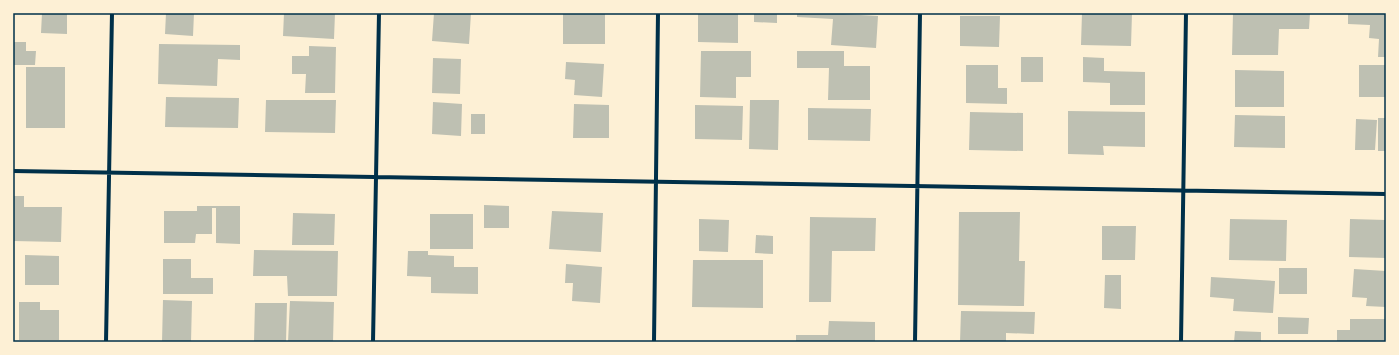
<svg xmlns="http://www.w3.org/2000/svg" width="1399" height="355" font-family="'IBM Plex Serif',serif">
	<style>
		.building { fill: #bec0b2 }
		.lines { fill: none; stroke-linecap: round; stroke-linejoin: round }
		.minor { stroke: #003049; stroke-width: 4 }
		.neatline { fill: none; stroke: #003049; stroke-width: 1.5 }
	</style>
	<rect width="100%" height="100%" fill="#fdf0d5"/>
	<path class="building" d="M42 13H67V34L41 33Z
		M166 13H194L193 36 165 34Z
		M284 13H335L334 39 283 36Z
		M434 13H471L469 44 432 41Z
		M563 13H605V44H563Z
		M698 13H738V43L698 42Z
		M754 13H777V23L754 22Z
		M797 13H843V14L878 16 876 48 831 45 833 19 797 17Z
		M1082 13H1132L1131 46 1081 45Z
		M1233 13H1310L1309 29H1279L1278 55H1232Z
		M1348 13H1386V57H1378L1379 39 1369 38 1370 25 1348 24Z
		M960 16H1000L999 47 960 46Z
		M13 42H26V51H36L35 65H13Z
		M159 44 240 45V60L218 59 217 86 158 84Z
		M309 46 336 47 335 93H305L306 74H292V56H309Z
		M701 51H751V77H736V98L700 97Z
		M797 51H844V66H870V100H828L829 68H797Z
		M1021 57H1043V82H1021Z
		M1083 57 1104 58V71L1145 72V105H1110V83L1083 82Z
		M433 58 461 59 460 94 432 93Z
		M566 62 604 64 602 97 574 95 575 80 565 79Z
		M966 65H998V88H1007V104L966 103Z
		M1359 65H1386V97H1359Z
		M26 67H65V128H26Z
		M1235 70 1284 71V107H1235Z
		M166 97 239 98 238 128 165 127Z
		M266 100H336L335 133 265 132Z
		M750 100H779L778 150 749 149Z
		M433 102 462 104 461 136 432 134Z
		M574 104 609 105V138H573Z
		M695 105 743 106 742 140 695 139Z
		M808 108 871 109 870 141 808 140Z
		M1068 111 1145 112V147L1103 146 1104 155 1068 154Z
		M970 112 1023 113V151L969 150Z
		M471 114H485V134H471Z
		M1235 115 1285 116V148L1234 147Z
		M1378 118H1386V151H1378Z
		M1356 119 1377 120 1375 150H1355Z
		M13 196H24V207H62L61 242 13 241Z
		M484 205 509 206V228H484Z
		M197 206H240V244L216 243V208H212V234H196L195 243H164V211H197Z
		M552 211 603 213 601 252 549 249Z
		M959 212H1020L1019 261H1025L1024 306 958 305Z
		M293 213 335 214 334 245H292Z
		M430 214H473V249H430Z
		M810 217 876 218 875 251H832L831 302H809Z
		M699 219 729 220 728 252 699 251Z
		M1230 219 1287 220 1286 261 1229 260Z
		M1350 219 1386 220V258L1349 257Z
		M1102 226H1136L1135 260H1102Z
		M756 235 773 236V254L755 253Z
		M254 250 338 251 337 296H288L287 276H253Z
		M408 251H428V255L454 256V267H478V294L431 293V277L407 276Z
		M25 255 59 256V285H25Z
		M163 259H191V278H213V294H163Z
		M693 260H763V308L692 307Z
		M566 264 602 267 600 303 572 301 573 283H565Z
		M1279 268H1307V294H1279Z
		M1354 269 1386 271V307L1366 306 1367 298 1352 297Z
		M1105 275H1121V309L1104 308Z
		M1211 277 1275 281 1273 313 1233 311 1234 299 1210 297Z
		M163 300 192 301 191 342H162Z
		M290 301 334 302 333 342H288Z
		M19 302H40V310H59V340H19Z
		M255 303H287L286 342H254Z
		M961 311 1035 312 1034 334 1006 333V342H960Z
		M1278 317 1309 318 1308 334H1278Z
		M1350 319H1386V342H1337V330H1350Z
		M829 321 875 322V342H796V335H828Z
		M1235 331 1261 332V342H1234Z"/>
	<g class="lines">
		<path class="minor" d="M13 171 1386 194
			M106 342 112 13
			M373 342 379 13
			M654 342 658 13
			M915 342 920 13
			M1181 342 1186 13"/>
	</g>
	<rect width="1399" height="355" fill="none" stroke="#fdf0d5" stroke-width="28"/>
	<rect x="14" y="14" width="1371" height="327" class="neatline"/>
</svg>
